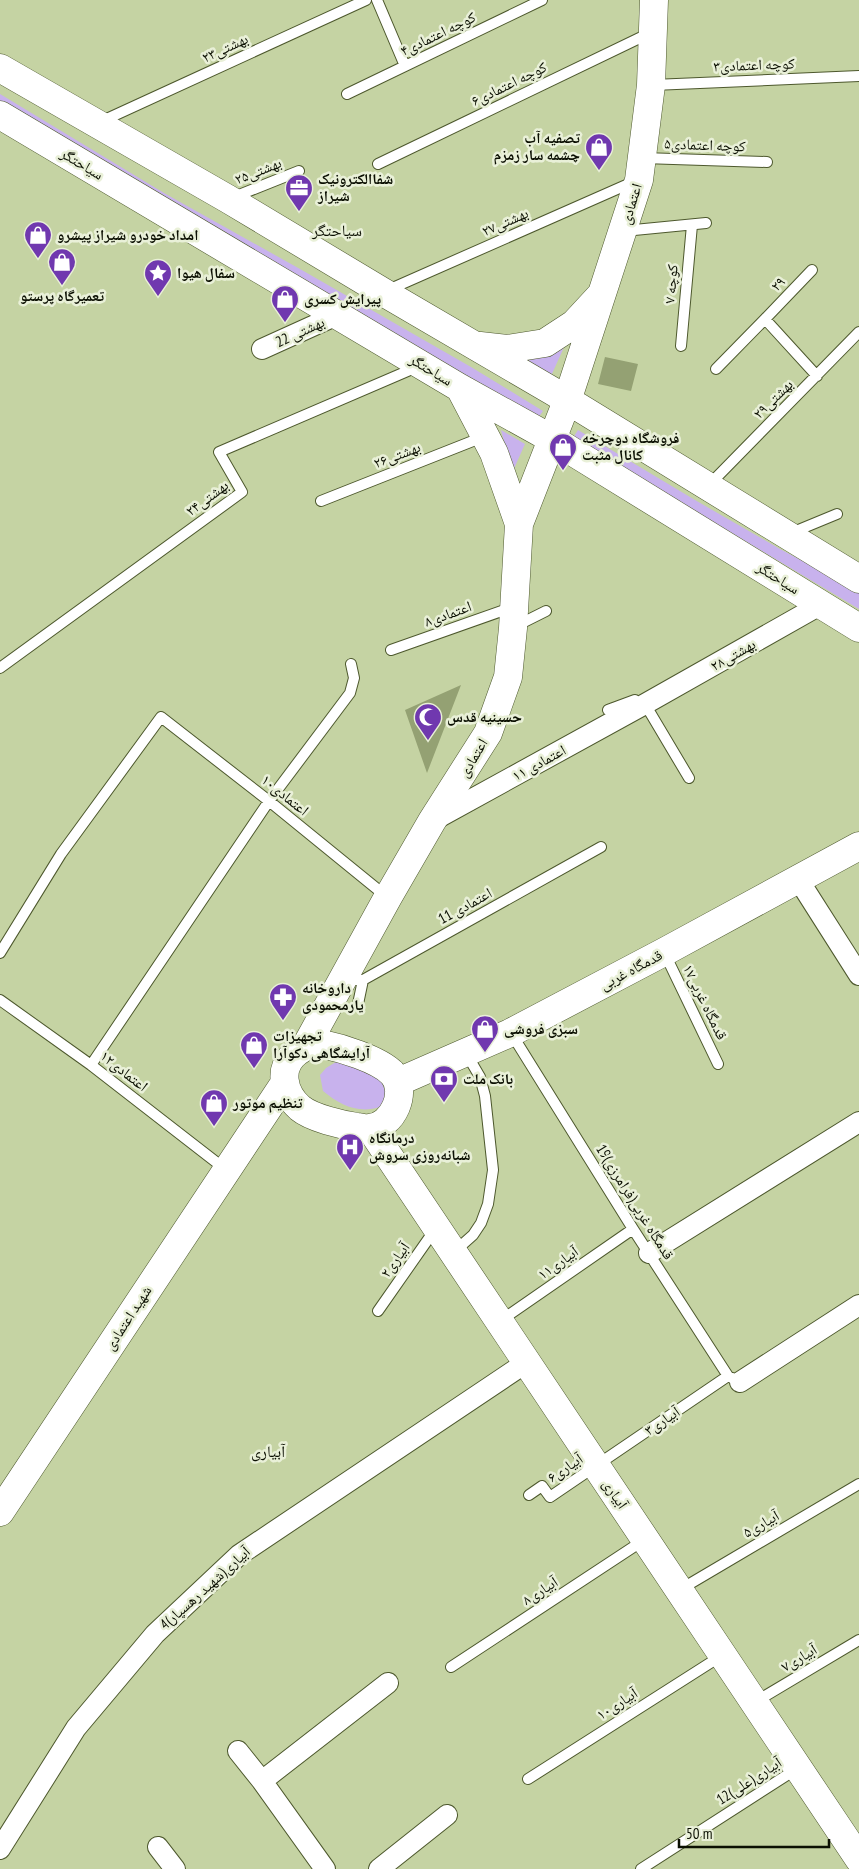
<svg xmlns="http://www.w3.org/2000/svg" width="859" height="1869" font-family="'PT Sans Narrow','Noto Naskh Arabic',sans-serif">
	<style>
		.green { fill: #c8b2ed }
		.building { fill: #94a173 }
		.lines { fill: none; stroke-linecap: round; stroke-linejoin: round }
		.lane-casing { stroke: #4d582d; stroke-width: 12 }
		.street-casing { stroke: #4d582d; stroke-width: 22 }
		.secondary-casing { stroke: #4d582d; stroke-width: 29 }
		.lane { stroke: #fff; stroke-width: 10 }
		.street { stroke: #fff; stroke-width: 20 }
		.secondary { stroke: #fff; stroke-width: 28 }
		.labels { text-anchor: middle; stroke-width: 5; stroke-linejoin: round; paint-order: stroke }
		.street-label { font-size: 15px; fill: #0b0f02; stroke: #e9f0d8 }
		.poi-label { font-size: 15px; font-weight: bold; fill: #0b0f02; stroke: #e9f0d8; text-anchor: start }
		.neighbourhood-label { font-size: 16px; fill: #0b0f02; stroke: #e9f0d8 }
	</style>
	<rect width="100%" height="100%" fill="#c5d3a3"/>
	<path class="green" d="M0 94 164 193 300 269 471 367 543 411 538 418 0 105Z
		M565 345 551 376 520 359Z
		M501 430 525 444 512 473Z
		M578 430 695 500 780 549 859 591V609L573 438Z
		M336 1062 360 1067 382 1081 386 1095 380 1107C358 1114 340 1105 323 1091L320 1075 326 1068Z"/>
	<path class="building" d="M605 357 638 364 631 391 598 384Z
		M461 685 427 773 405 710Z"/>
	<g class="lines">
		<g class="lane-casing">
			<path id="lane" d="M377 0 405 66
				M653 85 859 76
				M347 94 542 0
				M100 122 366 0
				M643 158 767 162
				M378 164 650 33
				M234 197 299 171
				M624 231 706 223
				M388 290 633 182
				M765 319 812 270
				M681 346 692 225
				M716 369 765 319 817 376
				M709 485 859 332
				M321 501 483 437
				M791 533 837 514
				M516 626 546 611
				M391 650 513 607
				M0 668 242 492 219 452 417 367
				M645 704 689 778
				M608 710 635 700
				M664 952 718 1064
				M0 953 61 854 161 717 269 801 387 897
				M344 980H363L601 847
				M0 1000 91 1065 225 1169
				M358 1004 363 980
				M511 1033 633 1229 728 1376 740 1382
				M91 1065 269 801 350 693 354 678 351 664
				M455 1251 473 1235 481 1223 488 1204 493 1170 485 1096 480 1077 466 1053
				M378 1311 436 1228
				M500 1321 633 1229
				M529 1495 542 1486 550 1497 728 1376
				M681 1589 859 1484
				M451 1667 644 1540
				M755 1702 859 1640
				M528 1779 721 1656
				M641 1869 798 1768"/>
		</g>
		<g class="street-casing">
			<path id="street" d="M262 349 337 315
				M434 820 645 704 820 605
				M798 879 859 975
				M649 1253 859 1122
				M740 1382 859 1305
				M238 1751 262 1781 325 1869
				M262 1781 388 1683
				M158 1847 175 1869
				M0 1849 76 1728 155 1634 239 1555 527 1362
				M379 1869 447 1815"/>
		</g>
		<g class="secondary-casing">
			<path id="secondary" d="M0 68 228 199 383 292 554 392 859 579
				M0 115 460 388 552 439 859 628
				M480 346 507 349 545 343 574 324 599 297
				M460 388 494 453 519 524
				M322 1044C341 1048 378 1059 392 1073 409 1091 393 1127 369 1128 365 1129 361 1127 357 1127 342 1125 312 1118 300 1108 283 1093 277 1067 297 1052 300 1050 304 1047 307 1046 311 1044 317 1044 322 1044Z
				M306 1046 388 897 432 821 488 733 508 677 513 628 519 524 567 401 639 180 651 85 654 0
				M398 1082 510 1033 664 952 859 846
				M370 1128 859 1859
				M0 1512 284 1084"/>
		</g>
		<use href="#lane" class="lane"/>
		<use href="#street" class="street"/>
		<use href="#secondary" class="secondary"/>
	</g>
	<defs>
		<g id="shop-pin" transform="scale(1.4375)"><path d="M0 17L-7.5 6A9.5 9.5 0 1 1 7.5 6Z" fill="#7038af" stroke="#e9f0d8"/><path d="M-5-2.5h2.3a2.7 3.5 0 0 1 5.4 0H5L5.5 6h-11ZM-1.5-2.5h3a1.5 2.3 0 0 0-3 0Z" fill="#fff"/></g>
		<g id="office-pin" transform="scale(1.4375)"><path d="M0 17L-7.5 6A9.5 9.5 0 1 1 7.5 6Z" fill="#7038af" stroke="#e9f0d8"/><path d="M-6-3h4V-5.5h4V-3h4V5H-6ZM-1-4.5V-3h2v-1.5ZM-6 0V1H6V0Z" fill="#fff"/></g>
		<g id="sight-pin" transform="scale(1.4375)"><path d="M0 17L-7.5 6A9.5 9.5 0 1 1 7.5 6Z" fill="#7038af" stroke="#e9f0d8"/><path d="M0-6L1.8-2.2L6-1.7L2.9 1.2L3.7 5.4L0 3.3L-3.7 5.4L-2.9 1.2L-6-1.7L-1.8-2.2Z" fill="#fff"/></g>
		<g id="mosque-pin" transform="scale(1.4375)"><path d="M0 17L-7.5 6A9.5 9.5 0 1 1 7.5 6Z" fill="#7038af" stroke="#e9f0d8"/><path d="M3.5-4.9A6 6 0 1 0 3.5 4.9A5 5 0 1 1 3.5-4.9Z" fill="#fff"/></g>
		<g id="pharmacy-pin" transform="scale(1.4375)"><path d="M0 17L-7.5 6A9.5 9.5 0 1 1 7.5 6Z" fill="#7038af" stroke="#e9f0d8"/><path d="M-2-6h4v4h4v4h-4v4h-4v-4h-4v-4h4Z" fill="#fff"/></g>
		<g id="bank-pin" transform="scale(1.4375)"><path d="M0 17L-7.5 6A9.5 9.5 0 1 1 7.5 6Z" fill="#7038af" stroke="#e9f0d8"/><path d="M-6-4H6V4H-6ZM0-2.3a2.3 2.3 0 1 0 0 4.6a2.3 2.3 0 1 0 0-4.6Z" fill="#fff"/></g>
		<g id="hospital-pin" transform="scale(1.4375)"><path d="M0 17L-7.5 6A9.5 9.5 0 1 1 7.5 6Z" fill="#7038af" stroke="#e9f0d8"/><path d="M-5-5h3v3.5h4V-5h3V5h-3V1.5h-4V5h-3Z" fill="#fff"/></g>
	</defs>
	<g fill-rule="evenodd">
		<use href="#shop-pin" x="599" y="147"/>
		<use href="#office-pin" x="299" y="188"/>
		<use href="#shop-pin" x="38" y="235"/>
		<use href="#shop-pin" x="62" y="262"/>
		<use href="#sight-pin" x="158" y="273"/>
		<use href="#shop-pin" x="285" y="299"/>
		<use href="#shop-pin" x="563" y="447"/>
		<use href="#mosque-pin" x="428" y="717"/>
		<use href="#pharmacy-pin" x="283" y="997"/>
		<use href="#shop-pin" x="485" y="1029"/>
		<use href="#shop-pin" x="254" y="1045"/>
		<use href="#bank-pin" x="444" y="1079"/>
		<use href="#shop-pin" x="214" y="1103"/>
		<use href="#hospital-pin" x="350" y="1147"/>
	</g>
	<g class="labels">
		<g class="street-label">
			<text transform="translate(438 34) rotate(-26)" y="5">کوچه اعتمادی۴</text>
			<text transform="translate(225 48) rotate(-25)" y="5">۲۳بهشتی</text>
			<text transform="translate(754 65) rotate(-2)" y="5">کوچه اعتمادی۳</text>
			<text transform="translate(509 84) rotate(-26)" y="5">کوچه اعتمادی۶</text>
			<text transform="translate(705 145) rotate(2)" y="5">کوچه اعتمادی۵</text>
			<text transform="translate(82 164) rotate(31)" y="5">سیاحتگر</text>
			<text transform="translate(258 171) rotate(-22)" y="5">۲۵بهشتی</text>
			<text transform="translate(631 204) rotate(-73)" y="5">اعتمادی</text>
			<text transform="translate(505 222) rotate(-24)" y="5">۲۷بهشتی</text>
			<text transform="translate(671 284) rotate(-85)" y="5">کوچه ۷</text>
			<text transform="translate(778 284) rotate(-46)" y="5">۲۹</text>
			<text transform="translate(300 332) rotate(-25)" y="5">22 بهشتی</text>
			<text transform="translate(431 370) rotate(31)" y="5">سیاحتگر</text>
			<text transform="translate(773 399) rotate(-45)" y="5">۲۹بهشتی</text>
			<text transform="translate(397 455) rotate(-21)" y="5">۲۶بهشتی</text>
			<text transform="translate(207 498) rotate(-37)" y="5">۲۴بهشتی</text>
			<text transform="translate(778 578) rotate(32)" y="5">سیاحتگر</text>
			<text transform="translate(448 614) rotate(-20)" y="5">اعتمادی۸</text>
			<text transform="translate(733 655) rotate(-30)" y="5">۲۸بهشتی</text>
			<text transform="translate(473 758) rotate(-59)" y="5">اعتمادی</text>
			<text transform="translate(539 763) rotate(-29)" y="5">۱۱ اعتمادی</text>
			<text transform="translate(285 795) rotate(39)" y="5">اعتمادی۱۰</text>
			<text transform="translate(465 906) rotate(-29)" y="5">11 اعتمادی</text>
			<text transform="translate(631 970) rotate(-28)" y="5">قدمگاه غربی</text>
			<text transform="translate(705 1002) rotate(64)" y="5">قدمگاه غربی۱۷</text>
			<text transform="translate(124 1071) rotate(38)" y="5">اعتمادی۱۲</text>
			<text transform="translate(635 1202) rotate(58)" y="5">19قدمگاه غربی(فرامرزی)</text>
			<text transform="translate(395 1260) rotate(-55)" y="5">آبیاری۲</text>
			<text transform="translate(558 1263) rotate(-35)" y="5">آبیاری۱۱</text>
			<text transform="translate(128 1318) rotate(-57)" y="5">شهید اعتمادی</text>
			<text transform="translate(662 1421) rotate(-34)" y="5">آبیاری۳</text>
			<text transform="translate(565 1468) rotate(-34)" y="5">آبیاری۶</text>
			<text transform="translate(615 1494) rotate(56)" y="5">آبیاری</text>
			<text transform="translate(761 1524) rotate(-30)" y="5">آبیاری۵</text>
			<text transform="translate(205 1588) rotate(-42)" y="5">4آبیاری(شهید رهسپار)</text>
			<text transform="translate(540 1591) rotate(-33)" y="5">آبیاری۸</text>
			<text transform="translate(799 1658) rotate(-31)" y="5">آبیاری۷</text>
			<text transform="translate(617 1704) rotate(-33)" y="5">آبیاری۱۰</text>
			<text transform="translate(749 1781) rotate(-33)" y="5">12آبیاری(علی)</text>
		</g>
		<g class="poi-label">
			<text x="580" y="143" text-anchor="end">تصفیه آب<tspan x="580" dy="17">چشمه سار زمزم</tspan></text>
			<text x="318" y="184">شفاالکترونیک<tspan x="318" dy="17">شیراز</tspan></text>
			<text x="57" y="240">امداد خودرو شیراز پیشرو</text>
			<text x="177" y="278">سفال هیوا</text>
			<text x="62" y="301" text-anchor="middle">تعمیرگاه پرستو</text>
			<text x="304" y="304">پیرایش کسری</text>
			<text x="582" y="443">فروشگاه دوچرخه<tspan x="582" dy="17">کانال مثبت</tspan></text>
			<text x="447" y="722">حسینیه قدس</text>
			<text x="302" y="993">داروخانه<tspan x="302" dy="17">یارمحمودی</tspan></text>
			<text x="504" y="1034">سبزی فروشی</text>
			<text x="273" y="1041">تجهیزات<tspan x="273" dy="17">آرایشگاهی دکوآرا</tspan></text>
			<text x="463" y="1084">بانک ملت</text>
			<text x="233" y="1108">تنظیم موتور</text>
			<text x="369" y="1143">درمانگاه<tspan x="369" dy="17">شبانه‌روزی سروش</tspan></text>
		</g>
		<g class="neighbourhood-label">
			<text x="337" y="236">سیاحتگر</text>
			<text x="268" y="1457">آبیاری</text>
		</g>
	</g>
	<path d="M679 1839v8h150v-8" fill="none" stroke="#0b0f02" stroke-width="2.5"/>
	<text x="686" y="1839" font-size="15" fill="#0b0f02" stroke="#e9f0d8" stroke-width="4" paint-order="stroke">50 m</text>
</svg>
